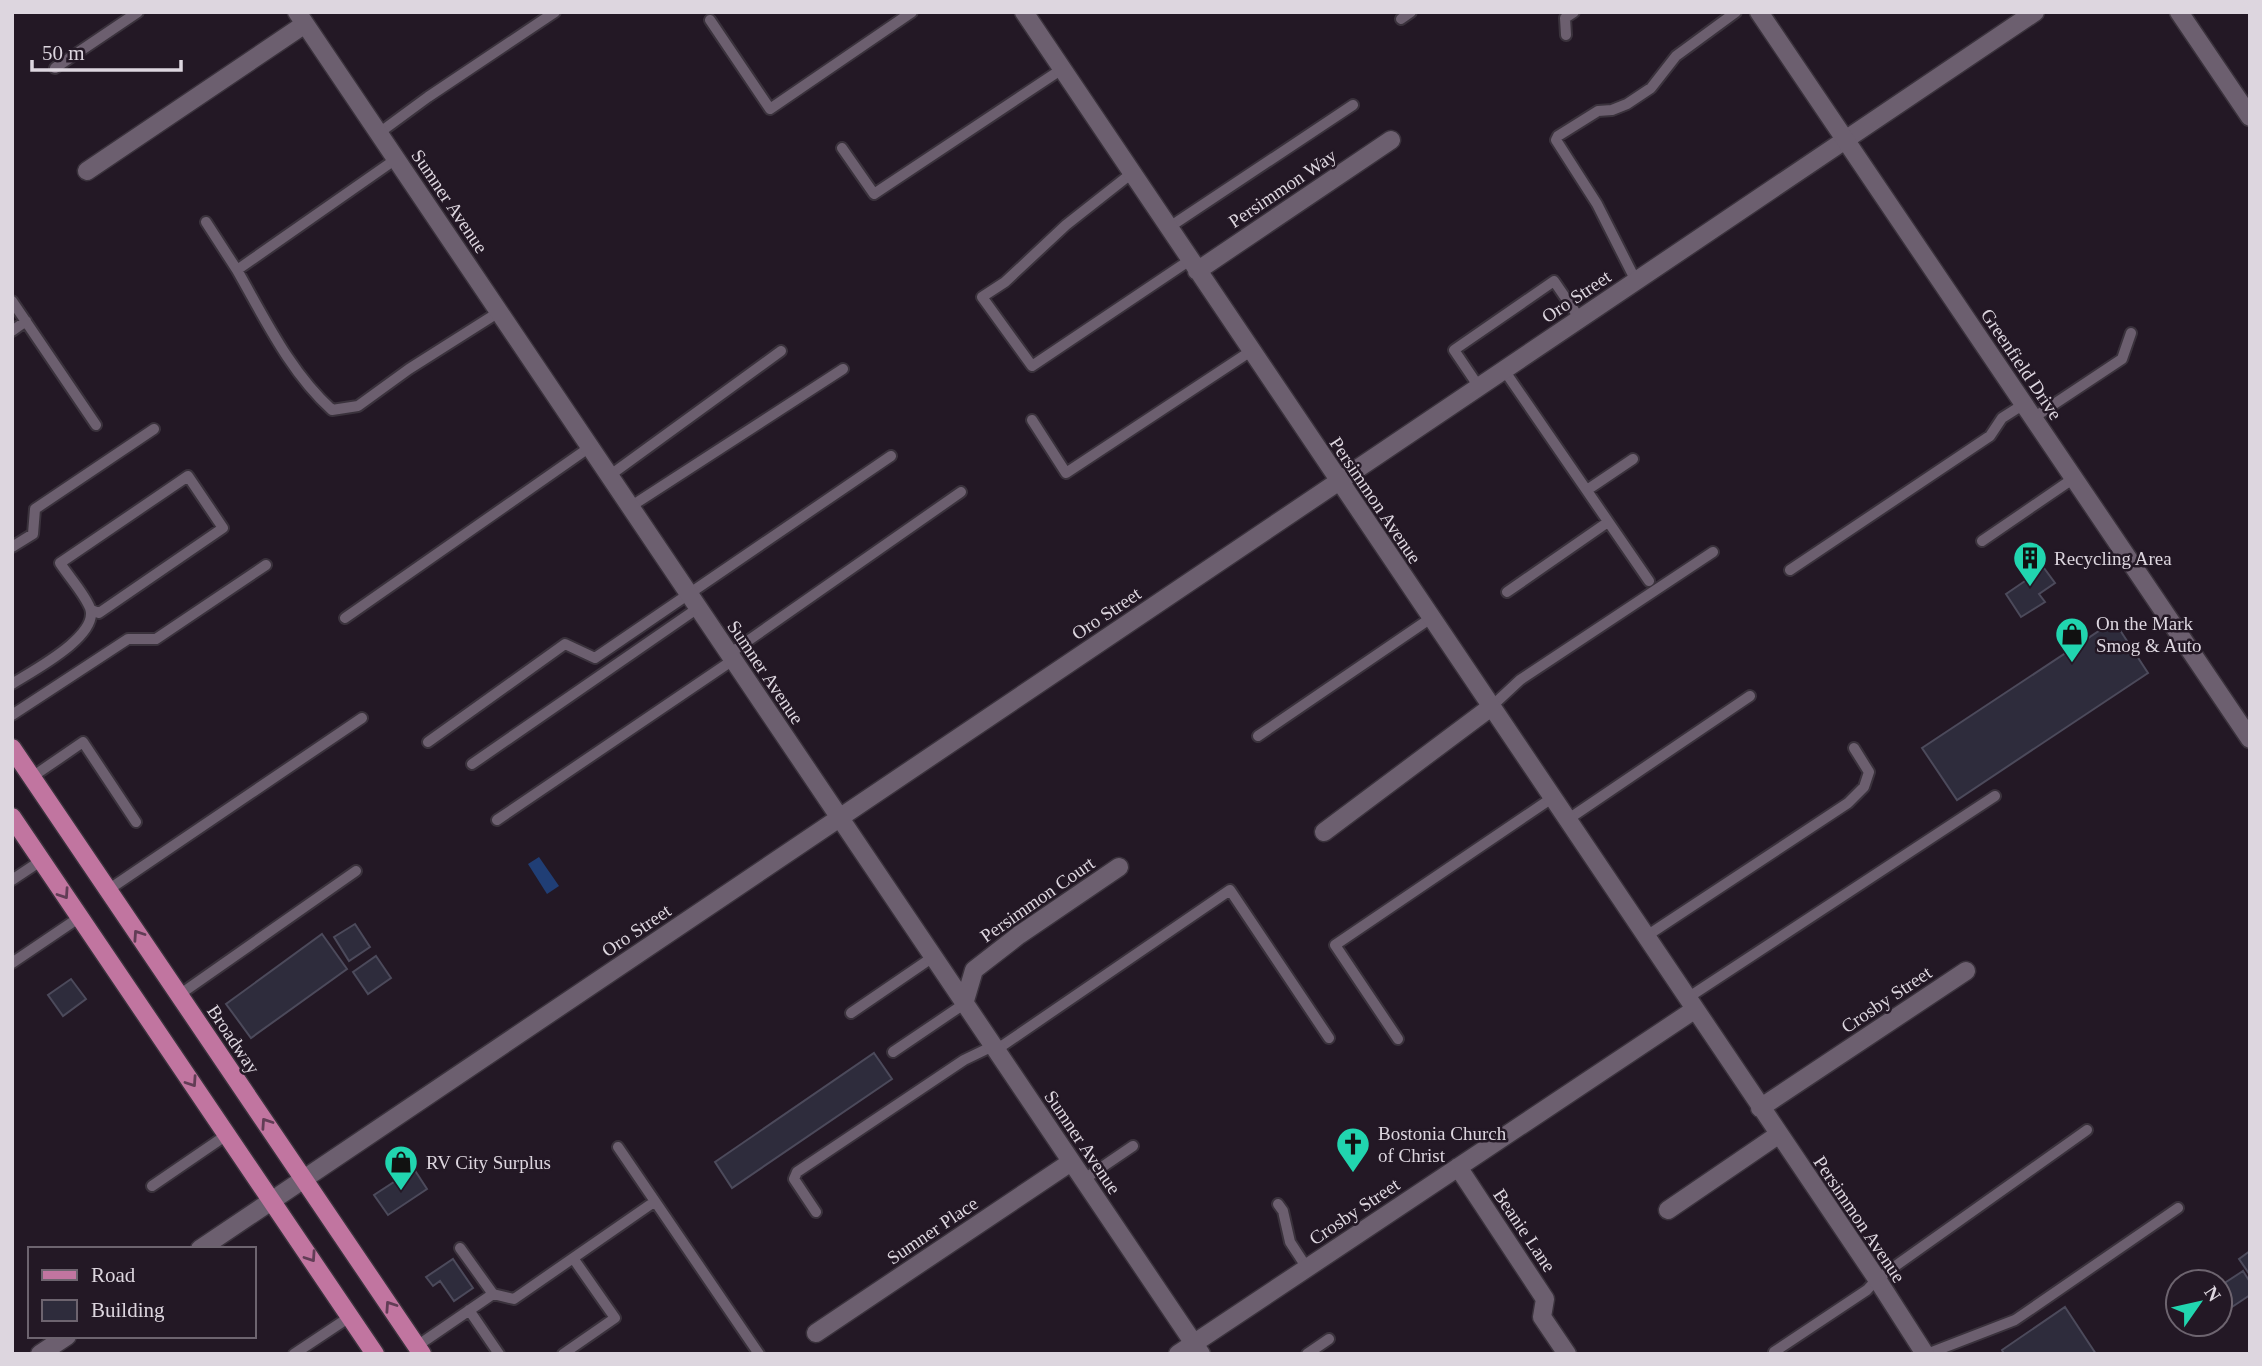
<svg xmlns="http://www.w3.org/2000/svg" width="2262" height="1366" font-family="Georgia,serif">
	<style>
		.water { fill: #203e75 }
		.building { fill: #2e2c3c; stroke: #4c4a5b; stroke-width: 2 }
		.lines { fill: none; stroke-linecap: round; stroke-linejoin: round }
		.service-casing { stroke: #3a323c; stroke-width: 14 }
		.minor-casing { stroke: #3a323c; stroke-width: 21 }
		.secondary-casing { stroke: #3a323c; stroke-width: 21 }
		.primary-casing { stroke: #3a323c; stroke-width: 21 }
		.service { stroke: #6c5f6f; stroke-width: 10 }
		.minor { stroke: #6c5f6f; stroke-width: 18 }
		.secondary { stroke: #6c5f6f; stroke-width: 18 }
		.primary { stroke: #c175a0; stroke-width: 18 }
		.oneway { stroke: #623d56 }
		.labels { text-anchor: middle; stroke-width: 5; stroke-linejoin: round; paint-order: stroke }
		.street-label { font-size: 19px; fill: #ddd6df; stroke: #231825 }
		.poi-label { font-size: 19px; fill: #ddd6df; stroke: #231825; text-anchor: start }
	</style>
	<rect width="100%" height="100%" fill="#231825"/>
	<path class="water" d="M539 857 559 886 547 894 528 864Z"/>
	<path class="building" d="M2044 568 2055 583 2039 594 2045 602 2021 617 2006 594Z
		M2114 621 2148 673 1957 800 1922 748Z
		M355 924 370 947 349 961 334 937Z
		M322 934 347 969 251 1038 226 1004Z
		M376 956 391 978 368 994 353 972Z
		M71 979 86 999 63 1016 48 995Z
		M874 1053 892 1079 732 1188 715 1162Z
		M414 1169 427 1189 388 1215 374 1195Z
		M2250 1251V1275L2239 1259Z
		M453 1259 473 1288 454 1301 440 1281 433 1286 426 1277Z
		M2243 1271 2250 1282V1295L2220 1315V1286Z
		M2065 1307 2096 1354H2004L2002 1350Z"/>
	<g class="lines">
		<g class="service-casing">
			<path id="service" d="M1401 19 1411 12
				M710 20 770 109 912 12
				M1566 35 1565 18 1574 12
				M55 68 138 12
				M379 133 428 97 555 12
				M842 148 874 194 1062 69
				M396 159 237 270C265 319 290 372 332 410L358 406 409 369 499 312
				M1132 173 1066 225 1005 282 982 297 1032 366 1190 260
				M206 222 237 270
				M1168 228 1353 105
				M1636 281 1597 204 1556 140 1558 136 1598 111 1612 110 1627 104 1651 88 1676 56 1736 12
				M12 301 96 425
				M12 331 26 321
				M1504 370 1649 581
				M1479 387 1454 350 1554 281 1580 319
				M2033 418 2122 359 2131 333
				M1032 420 1066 473 1251 351
				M609 476 781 351
				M1587 490 1633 459
				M630 507 843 369
				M1982 541 2074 478
				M12 547 33 534 35 509 154 429
				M1790 570 1990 436 2002 418 2024 404
				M1507 592 1608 522
				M345 618 590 447
				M729 654 961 492
				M12 684C32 671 100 636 90 608 84 593 69 577 60 563L188 476 223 528 99 613 91 610
				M1491 707 1520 680 1713 552
				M12 715 128 639H156L266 565
				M1258 736 1431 618
				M428 742 565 644 595 658 891 456
				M472 764 698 608
				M32 777 83 742 136 822
				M497 820 733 660
				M1567 820 1750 696
				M12 880 42 860
				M108 890 362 718
				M1645 937 1848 803 1864 787 1869 772 1854 748
				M12 963 80 917
				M179 995 356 871
				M1686 999 1995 796
				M851 1013 933 957
				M1398 1039 1335 945 1552 798
				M996 1050 1230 890 1329 1038
				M893 1052 964 1004
				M618 1147 759 1354
				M1083 1180 1133 1146
				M152 1186 228 1134
				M1278 1204 1283 1211 1290 1242 1307 1268
				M816 1212 794 1179 797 1172 964 1060 993 1046
				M493 1294 514 1299 654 1202
				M469 1310 499 1354
				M417 1346 493 1294 460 1248
				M1774 1352 1867 1290 1877 1279 2087 1130
				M294 1354 351 1316
				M563 1354 615 1318 573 1258
				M1307 1354 1329 1339
				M1927 1354 2015 1320 2178 1208"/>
		</g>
		<g class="minor-casing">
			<path id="minor" d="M297 12 1201 1354
				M1024 12 1877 1279 1925 1354
				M2179 12 2250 117
				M87 171 305 24
				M1197 271 1391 140
				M1324 832 1491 707
				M964 1004 974 970 1019 935 1119 867
				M1760 1108 1966 971
				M1458 1167 1545 1299 1542 1317 1567 1354
				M1668 1210 1778 1135
				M200 1249 2035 12
				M816 1333 1071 1162
				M40 1354 67 1336
				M1178 1354 1694 1010"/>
		</g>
		<g class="secondary-casing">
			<path id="secondary" d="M1759 12 2250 739"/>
		</g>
		<g class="primary-casing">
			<path id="primary" d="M12 748 422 1354
				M12 817 375 1354"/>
		</g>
		<use href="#service" class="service"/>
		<use href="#minor" class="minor"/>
		<use href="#secondary" class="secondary"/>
		<use href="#primary" class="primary"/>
	</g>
	<defs><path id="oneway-chevron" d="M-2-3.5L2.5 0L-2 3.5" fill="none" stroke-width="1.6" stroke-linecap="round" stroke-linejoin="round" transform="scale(1.75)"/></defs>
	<g class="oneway">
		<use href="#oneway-chevron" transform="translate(64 894) rotate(56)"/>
		<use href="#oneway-chevron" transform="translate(138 935) rotate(-124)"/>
		<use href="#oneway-chevron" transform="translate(192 1082) rotate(56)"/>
		<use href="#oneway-chevron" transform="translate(266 1123) rotate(-124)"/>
		<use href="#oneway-chevron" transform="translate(311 1257) rotate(56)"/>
		<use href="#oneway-chevron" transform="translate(390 1306) rotate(-124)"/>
	</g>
	<defs>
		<g id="building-pin" transform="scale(1.75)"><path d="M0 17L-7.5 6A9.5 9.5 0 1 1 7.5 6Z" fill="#21d5af" stroke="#231825"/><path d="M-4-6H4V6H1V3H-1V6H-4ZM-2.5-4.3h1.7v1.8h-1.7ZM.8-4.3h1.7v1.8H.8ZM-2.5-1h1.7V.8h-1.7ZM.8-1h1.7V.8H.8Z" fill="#111"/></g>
		<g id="shop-pin" transform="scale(1.75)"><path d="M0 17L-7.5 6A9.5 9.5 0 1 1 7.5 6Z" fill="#21d5af" stroke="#231825"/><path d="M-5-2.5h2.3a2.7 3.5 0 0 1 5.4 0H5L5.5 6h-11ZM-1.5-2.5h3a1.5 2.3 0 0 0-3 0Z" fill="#111"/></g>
		<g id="church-pin" transform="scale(1.75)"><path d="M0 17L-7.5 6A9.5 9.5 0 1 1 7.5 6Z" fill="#21d5af" stroke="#231825"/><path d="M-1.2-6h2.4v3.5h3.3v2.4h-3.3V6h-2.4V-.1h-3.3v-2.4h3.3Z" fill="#111"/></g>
	</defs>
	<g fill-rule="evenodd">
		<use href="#building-pin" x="2030" y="558"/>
		<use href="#shop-pin" x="2072" y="634"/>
		<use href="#church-pin" x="1353" y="1144"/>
		<use href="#shop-pin" x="401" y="1162"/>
	</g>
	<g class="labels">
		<g class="street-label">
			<text transform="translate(1282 188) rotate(-34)" y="7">Persimmon Way</text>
			<text transform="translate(450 201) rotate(56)" y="7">Sumner Avenue</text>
			<text transform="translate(1576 296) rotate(-34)" y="7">Oro Street</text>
			<text transform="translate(2022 364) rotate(56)" y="7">Greenfield Drive</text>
			<text transform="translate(1376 500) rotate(56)" y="7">Persimmon Avenue</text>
			<text transform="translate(1106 613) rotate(-34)" y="7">Oro Street</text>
			<text transform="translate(766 672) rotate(56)" y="7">Sumner Avenue</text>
			<text transform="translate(1037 899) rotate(-35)" y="7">Persimmon Court</text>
			<text transform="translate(636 930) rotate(-34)" y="7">Oro Street</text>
			<text transform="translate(1886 999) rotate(-34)" y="7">Crosby Street</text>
			<text transform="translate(234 1039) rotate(56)" y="7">Broadway</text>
			<text transform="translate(1083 1142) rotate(56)" y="7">Sumner Avenue</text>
			<text transform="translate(1354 1211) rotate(-34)" y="7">Crosby Street</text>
			<text transform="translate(1860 1219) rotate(56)" y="7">Persimmon Avenue</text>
			<text transform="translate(932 1230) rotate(-34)" y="7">Sumner Place</text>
			<text transform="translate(1525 1230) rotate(56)" y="7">Beanie Lane</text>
		</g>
		<g class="poi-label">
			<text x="2054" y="565">Recycling Area</text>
			<text x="2096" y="630">On the Mark<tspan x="2096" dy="22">Smog &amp; Auto</tspan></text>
			<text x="1378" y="1140">Bostonia Church<tspan x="1378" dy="22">of Christ</tspan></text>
			<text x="426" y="1169">RV City Surplus</text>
		</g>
	</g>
	<rect width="2262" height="1366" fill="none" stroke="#ddd6df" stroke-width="28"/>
	<rect x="28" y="1247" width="228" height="91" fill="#231825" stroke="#6d646f" stroke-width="2"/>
	<rect x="42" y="1270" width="35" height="10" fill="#c175a0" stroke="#6d646f" stroke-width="2"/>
	<text x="91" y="1282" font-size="21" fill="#ddd6df">Road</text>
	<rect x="42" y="1300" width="35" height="21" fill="#2e2c3c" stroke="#6d646f" stroke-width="2"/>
	<text x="91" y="1317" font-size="21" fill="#ddd6df">Building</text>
	<g transform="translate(2199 1303) rotate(56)"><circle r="33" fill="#231825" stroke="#6d646f" stroke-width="2"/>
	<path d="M0-5L12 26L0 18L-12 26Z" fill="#21d5af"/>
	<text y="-10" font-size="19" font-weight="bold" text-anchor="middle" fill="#ddd6df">N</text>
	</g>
	<path d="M32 60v10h149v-10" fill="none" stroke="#ddd6df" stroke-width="3.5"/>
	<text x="42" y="60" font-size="21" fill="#ddd6df" stroke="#231825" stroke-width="5" paint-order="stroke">50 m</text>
</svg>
